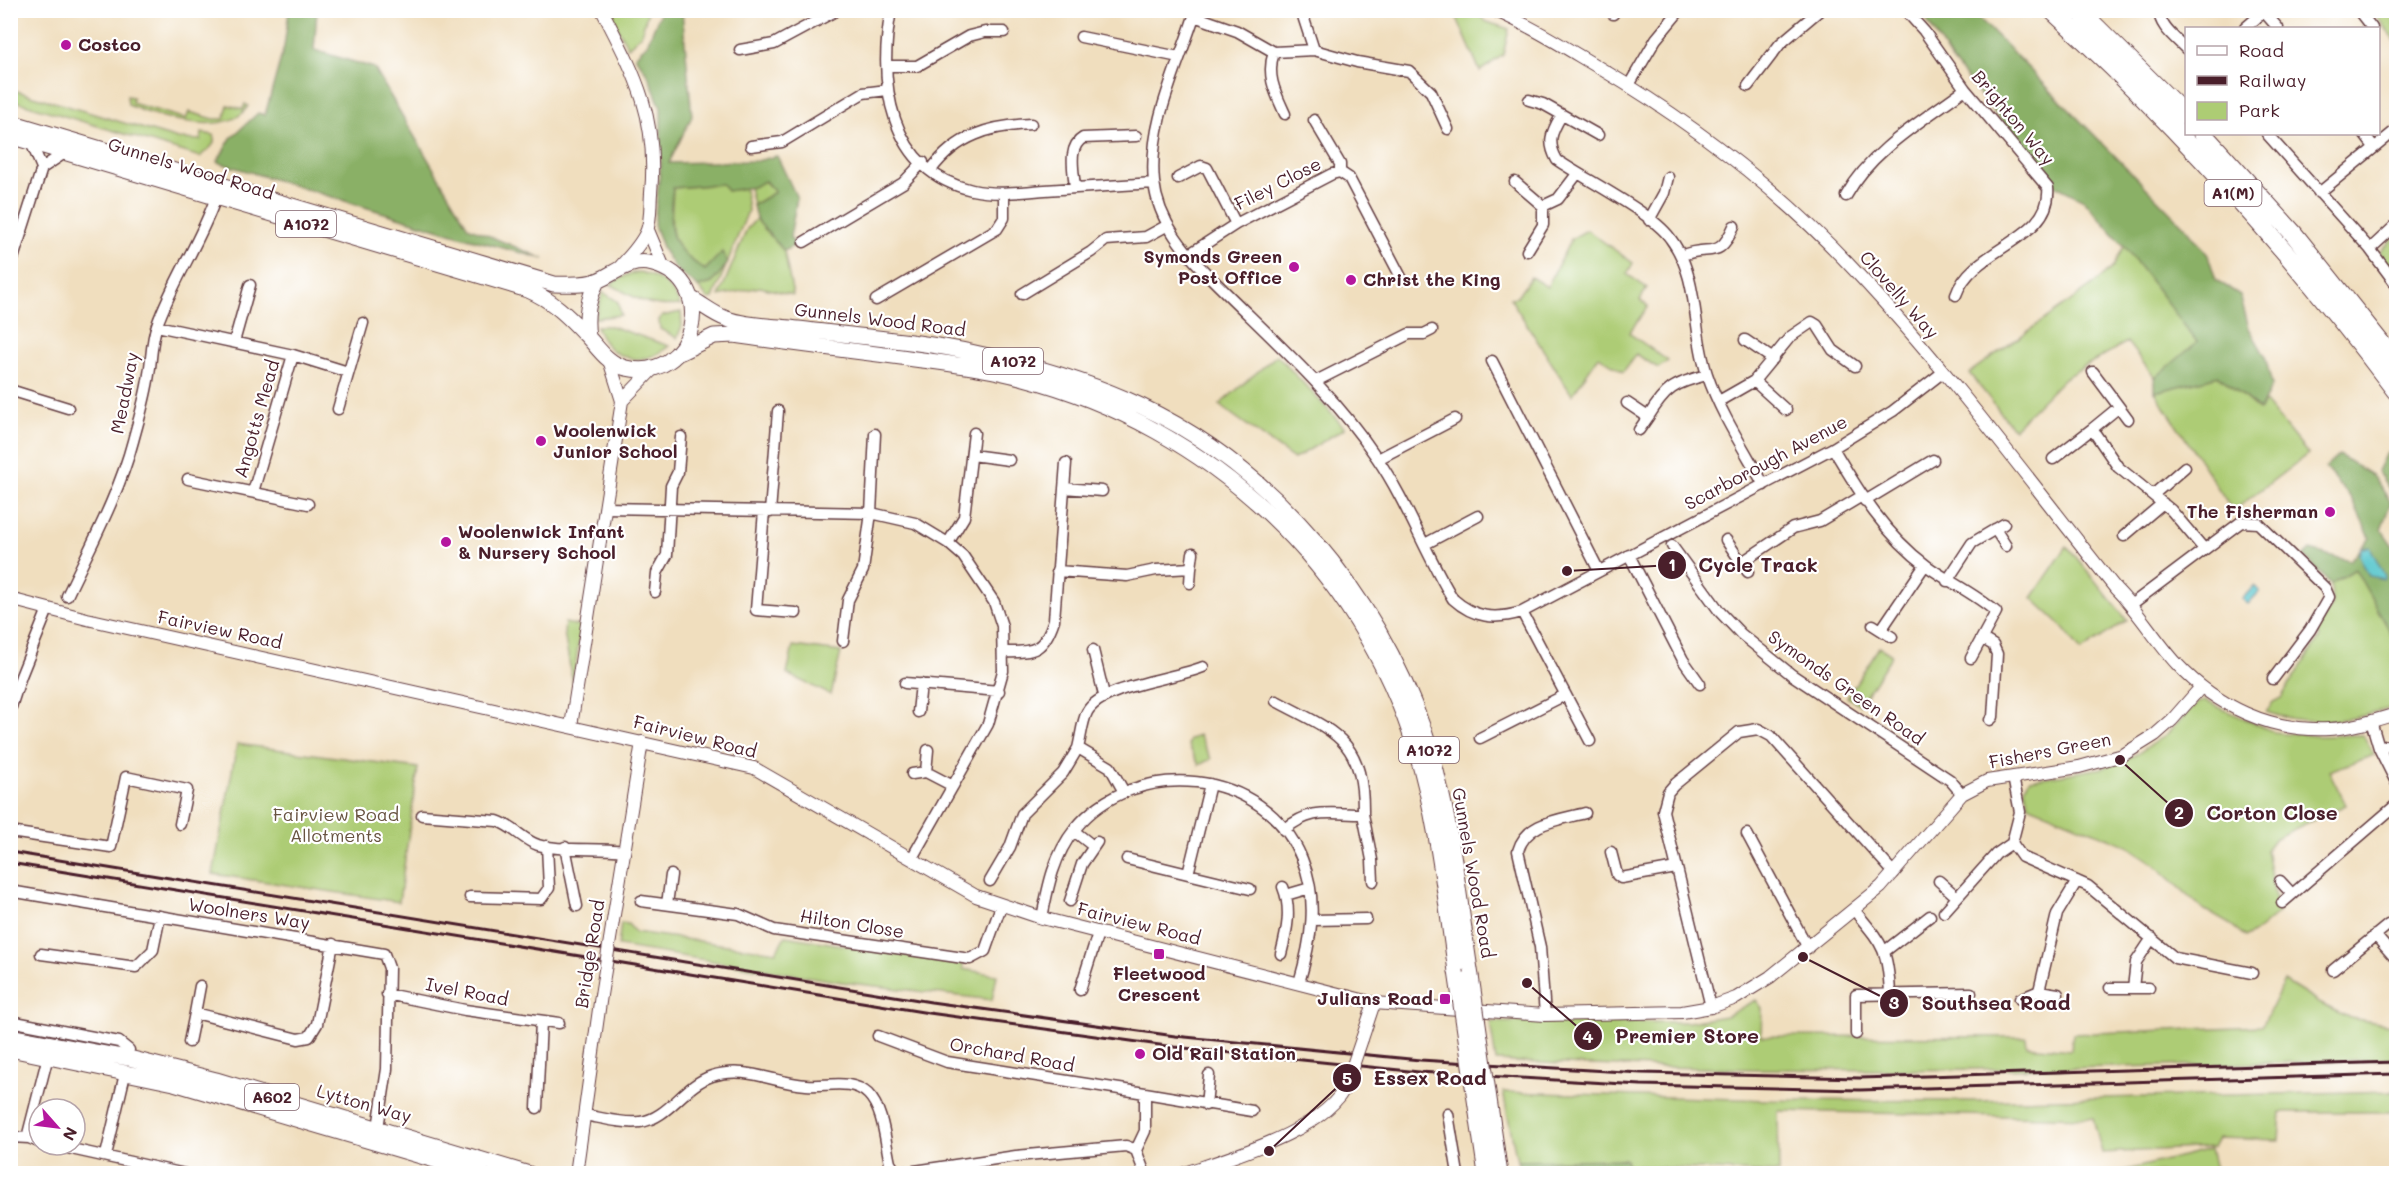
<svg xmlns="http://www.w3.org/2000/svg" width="2407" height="1184" font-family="Mali,sans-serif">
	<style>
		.green { fill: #adcc74; stroke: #7c7650; stroke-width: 1.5 }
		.forest { fill: #8ab066; stroke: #6a6848; stroke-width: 1.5 }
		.water { fill: #5ac7ce; stroke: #52737c; stroke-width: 1.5 }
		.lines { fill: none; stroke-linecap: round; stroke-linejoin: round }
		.minor-casing { stroke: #633c41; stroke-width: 13 }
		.tertiary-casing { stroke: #633c41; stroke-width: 14 }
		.primary-casing { stroke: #633c41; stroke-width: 17 }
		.motorway-casing { stroke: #633c41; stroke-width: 20 }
		.minor { stroke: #fff; stroke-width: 10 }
		.tertiary { stroke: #fff; stroke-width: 12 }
		.primary { stroke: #fff; stroke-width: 15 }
		.motorway { stroke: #fff; stroke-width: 18 }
		.rail { stroke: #4a1f2b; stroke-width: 3 }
		.tertiary-bridge-casing { stroke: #633c41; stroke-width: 14; stroke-linecap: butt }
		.primary-bridge-casing { stroke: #633c41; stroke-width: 17; stroke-linecap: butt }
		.tertiary-bridge { stroke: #fff; stroke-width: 12 }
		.primary-bridge { stroke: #fff; stroke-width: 15 }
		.poi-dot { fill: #b5179e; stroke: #fff; stroke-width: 2 }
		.labels { text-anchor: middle; stroke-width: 4.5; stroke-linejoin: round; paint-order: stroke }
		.shield { fill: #fff; stroke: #80626b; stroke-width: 1.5 }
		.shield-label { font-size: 16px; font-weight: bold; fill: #4a1f2b }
		.poi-label { font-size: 18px; font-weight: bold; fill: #4a1f2b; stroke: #fff; text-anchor: start }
		.street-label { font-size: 18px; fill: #4a1f2b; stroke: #fff }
		.park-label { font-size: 18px; fill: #685341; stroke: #fff }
		.leader { fill: none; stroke: #4a1f2b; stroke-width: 2 }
		.callout-dot { fill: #4a1f2b; stroke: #fff; stroke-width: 2 }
		.mark-label { font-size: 18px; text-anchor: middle; font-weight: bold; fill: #fff }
		.callout-label { font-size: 20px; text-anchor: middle; font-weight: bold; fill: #4a1f2b; stroke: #fff; stroke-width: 4.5; stroke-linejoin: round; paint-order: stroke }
	</style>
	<rect width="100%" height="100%" fill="#fff"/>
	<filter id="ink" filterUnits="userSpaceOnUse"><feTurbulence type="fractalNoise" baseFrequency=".0167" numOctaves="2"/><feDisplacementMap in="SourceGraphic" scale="12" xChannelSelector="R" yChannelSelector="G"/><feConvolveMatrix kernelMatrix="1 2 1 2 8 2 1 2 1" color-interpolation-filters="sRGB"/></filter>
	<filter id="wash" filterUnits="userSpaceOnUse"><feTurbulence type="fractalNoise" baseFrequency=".008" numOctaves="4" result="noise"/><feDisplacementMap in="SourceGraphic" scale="24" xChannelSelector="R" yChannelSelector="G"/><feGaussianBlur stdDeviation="1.35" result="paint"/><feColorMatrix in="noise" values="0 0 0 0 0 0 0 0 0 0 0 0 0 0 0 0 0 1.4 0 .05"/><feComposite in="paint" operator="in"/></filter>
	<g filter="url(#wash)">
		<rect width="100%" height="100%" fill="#f0debe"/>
		<path class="green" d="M608 11H648L641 35 628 47Z
			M1454 11H1474L1487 22 1509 29 1503 55 1480 71Z
			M2373 11H2396V42Z
			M10 89 178 139 201 140 202 133 213 135C218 147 206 149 200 157L11 100Z
			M127 96 133 97 132 103 186 119 189 112 214 119H224L228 105 243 109 245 104 248 106C229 139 156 117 128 105Z
			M764 181 775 192 753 205 749 187Z
			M723 184 727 191 745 188 748 211 713 298 708 299 698 287 712 283 728 263 722 253 705 270C665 243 671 232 673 188Z
			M756 219 784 251 793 295 760 287 719 296 747 229Z
			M1587 230 1633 263 1627 274 1647 288 1640 300 1648 306 1629 333 1668 361 1658 368 1636 354 1623 372 1599 356 1572 395 1510 298 1517 297 1531 277 1547 287 1571 239Z
			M2396 235V276L2379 252Z
			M2124 246 2198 342 2155 378 2127 342 2064 378 2014 429 1969 373 2090 287 2113 267Z
			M640 272C660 277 672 286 680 305 648 308 637 299 610 284L629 274Z
			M603 292 618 302 621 315 595 318Z
			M681 312 682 326 677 338 660 329 659 320 662 316Z
			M596 326H611L669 346C642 369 608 360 596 326Z
			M1277 355 1345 428 1294 459 1219 405Z
			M2219 376 2259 410 2264 401 2308 454 2233 511 2155 392Z
			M2067 546 2127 620 2081 651 2059 623 2032 598Z
			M2355 569 2396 642V706C2353 722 2310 727 2266 712L2273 702 2281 698 2320 637 2316 629 2332 606 2331 584Z
			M565 623 581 626 573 684 564 633Z
			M793 646 841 652 831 695 787 674Z
			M1879 647 1892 655 1860 705 1847 697Z
			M2205 701 2274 732 2318 736 2363 735 2374 755 2329 771 2346 805 2275 838 2266 850 2278 913 2258 930 2246 937 2231 925 2203 909 2153 863 2126 845 2028 805 2025 788 2029 780 2103 768 2137 754 2168 733 2197 703Z
			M1199 735 1211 759 1199 765 1188 745 1189 740Z
			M237 744 418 768 399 902 213 874Z
			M621 923 628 924 635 932 776 952 785 936 963 964V969L997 975 992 1000 842 982 618 946Z
			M2284 981 2319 1003 2350 1018 2396 1026V1059C2096 1069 1796 1076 1496 1061L1490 1022H1688L1726 1016 1756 1000 1762 1008 1761 1036 2026 1037 2027 1046 2071 1050 2073 1034 2262 1026Z
			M2396 1091V1112H2281L2279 1140 2218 1138 2213 1147 2102 1153 2093 1118 1778 1111 1779 1173 1629 1166 1625 1160 1517 1161 1503 1092 1768 1100 1974 1101Z
			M2210 1149 2216 1173H2115Z"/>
		<path class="forest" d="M289 11H317L314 50 374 68 468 227 544 259 463 237 217 162 231 138 258 113 265 115 284 47Z
			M661 11H682L692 116 669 163 757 161 777 156 797 198 790 237 795 245 784 251 756 219 753 205 775 192 765 181 753 187 727 191 722 184 673 188C668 230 667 245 705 270L722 252 728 263 712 283 698 287 675 268 663 250 654 225 661 164V108L648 75 635 56 647 44Z
			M1921 11H1972L2188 230 2208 255 2216 280 2240 295 2249 328 2265 356 2272 385 2260 410 2219 376 2155 392V378L2197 342 2124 246 2084 200 2054 185 2011 133 1950 58Z
			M2396 447V499L2377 471 2385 455Z
			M2339 455 2373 476 2391 502 2381 529 2396 550V642L2355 569 2331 584 2304 556 2310 550 2350 561 2370 538 2351 498 2325 468Z
			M1626 1159 1629 1173H1521L1517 1161Z"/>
		<path class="water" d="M2370 547 2385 576 2383 579 2369 576 2359 555 2361 548Z
			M2254 586 2260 591 2248 604 2242 599Z"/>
	</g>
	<g filter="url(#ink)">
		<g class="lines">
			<g class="minor-casing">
				<path id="minor" d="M891 10C878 81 888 171 972 190 996 195 1020 192 1045 190 1081 188 1118 185 1154 183
					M1196 10C1179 66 1148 122 1154 182 1158 222 1186 254 1214 281 1271 338 1332 391 1377 458 1407 502 1425 553 1453 599 1474 618 1495 620 1522 612L1833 448 1893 411 1942 373
					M1301 10 1314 50
					M1905 10 1924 31 1965 89 2048 188C2053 240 1972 247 1956 295
					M2159 10C2159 27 2176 38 2186 49
					M2358 10 2372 28
					M2264 12 2278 28
					M1613 14 1615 10
					M1194 16 1237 31 1274 52 1314 50 1357 62 1409 71 1431 92 1448 129
					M2245 28 2266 10
					M1081 37 1179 57
					M740 50 774 44 837 10
					M1274 52C1266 75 1275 92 1285 114
					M887 66H917L969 36 985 32H1004
					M1629 85 1656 39 1680 10
					M1748 86 1780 44 1820 10
					M1529 100 1543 104 1598 135
					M1561 116C1551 133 1547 142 1557 160 1586 180 1651 212 1670 238 1700 277 1692 330 1707 374 1720 413 1744 449 1764 485
					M1314 120 1340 164V172
					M2267 134 2370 249 2396 284
					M2364 134 2374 147
					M31 142 42 168
					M751 146 782 142 863 93 887 90
					M931 170C957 135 990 126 1031 124
					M1178 178 1201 166 1207 168 1236 224
					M1515 182 1543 206 1558 199 1577 174
					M1075 188C1074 172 1067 147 1083 138L1136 136
					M2319 193 2396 130
					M1846 196C1872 149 1924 120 1965 89
					M1649 220 1664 193 1668 177
					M804 242 903 183 923 162
					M2370 249 2396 225
					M1527 251 1543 225V206
					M1188 255 1236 224 1332 174 1340 172 1349 178 1402 279
					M1681 256C1710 243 1718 263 1734 226
					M10 268 42 168 66 152
					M1022 294 1091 252 1106 240 1146 237 1168 225
					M876 300 997 229 1004 218V193
					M157 326 293 355 348 372
					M1745 340 1773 359
					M234 342 250 285
					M1492 361 1599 571
					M2093 372 2128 419
					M1316 381 1409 334H1424L1432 330
					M1754 381 1786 410
					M10 390 68 408
					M1719 401 1754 381 1790 337 1812 322 1817 325 1833 350 1855 366
					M1627 403 1648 417C1666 388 1674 383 1707 375
					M2119 407 2092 429 2118 467 2171 510 2204 549
					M338 409 363 323
					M1639 430 1648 417
					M1833 448C1859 492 1885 535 1927 566 1949 582 1976 594 1996 612L1971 658
					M972 455 1009 460
					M1378 459 1455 419
					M2053 459 2092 429
					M188 479 308 504
					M1064 488 1102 491
					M253 492 293 355
					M2154 494 2185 467
					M1865 501 1933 460
					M605 508 871 513 915 523 948 543 963 556 994 602 1002 626 1003 671 988 724 912 858
					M764 511 756 610 796 613
					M770 512 778 411
					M1995 529 2006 546
					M2124 536 2163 503
					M1726 540 1748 572
					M948 543 964 517 974 433
					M1425 544 1478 516
					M1672 546 1720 612 1741 634 1792 675 1950 780 1962 794
					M1629 555 1683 660 1700 684
					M1741 563 1793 528 1820 521 1862 496
					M1057 571 1127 576 1156 570 1191 568 1193 553
					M1947 581 1972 543 2004 524
					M1190 583 1191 568
					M655 592 657 573 667 555 671 486 678 472 681 437
					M67 596C91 545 119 494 133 441 139 419 146 396 149 374 152 357 151 342 157 325 173 280 201 241 216 197
					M2132 604 2241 522 2258 523 2325 588 2329 597 2310 630 2273 679
					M1522 612 1590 741
					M1873 625 1892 637
					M1881 630 1925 565
					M1983 639 1993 645 1997 654 1993 717 1990 720
					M843 641 848 600 863 570 871 513 875 434
					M1093 650 1104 695
					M1004 652C1035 653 1044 650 1054 620L1066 463
					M905 683 999 691
					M1276 701C1335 732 1364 739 1363 814
					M10 710 21 676 48 609
					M918 712 921 684
					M2371 721 2379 748 2396 782
					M1480 738 1565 695
					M1078 748C1081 737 1082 722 1087 712 1101 686 1174 679 1203 667
					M2379 748 2396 743
					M928 750 926 772 953 786
					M912 774 926 772
					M1210 784 1188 874 1250 889
					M422 815 497 821C513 826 523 840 538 845 565 852 597 847 624 851
					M1284 830C1312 807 1329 814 1363 814L1372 860 1373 881
					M1074 831 1093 846
					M10 832 111 847 126 777 187 790 180 824
					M1747 834 1808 948
					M2012 843 2022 857 2088 886 2175 958 2252 973
					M565 847 577 906
					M1611 852 1617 875 1621 878 1676 868
					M1127 859 1188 874
					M990 881 1010 847 1022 814 1063 773 1078 748 1110 767 1124 792
					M1939 881 1957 897
					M2280 881 2292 894
					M10 891 384 954 389 968 387 1069 378 1128
					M1286 895 1310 888
					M470 897 541 899 549 888 547 846
					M641 901 738 914 774 930 970 959 985 951 1001 906
					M1070 901 1082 864 1097 842
					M2282 903 2396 805
					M667 904 671 875
					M1855 911C1883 945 1888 949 1890 994
					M1944 912 1996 854 2012 843 2020 812 2013 777
					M1042 918C1048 886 1054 855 1075 829 1134 756 1265 767 1302 859 1319 900 1311 942 1299 983
					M1313 920 1366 919
					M2375 935 2396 959
					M1885 951 1930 916
					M41 954 136 967 153 950 160 916
					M1281 954C1287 931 1292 909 1283 887
					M2333 970 2388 925
					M2110 988H2149
					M2133 988 2136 962 2152 938
					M1080 990 1098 933
					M2039 991 2057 914 2077 881
					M387 994 465 1010 559 1023
					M2020 999 2039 991 2058 994
					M1711 1007 1663 811 1668 792 1674 785 1739 732 1758 729 1771 736 1894 873
					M195 1013 200 986
					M1545 1015 1540 947 1518 851C1526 822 1559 820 1585 813
					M10 1021 119 1042 129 1050
					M1856 1034V995L1971 993
					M878 1036 947 1062 1145 1093
					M189 1042 195 1013 298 1039 309 1037 317 1024 333 944
					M1206 1105 1209 1075
					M537 1108 541 1021
					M1448 1114 1458 1174
					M585 1115C602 1118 622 1124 640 1122 668 1119 684 1085 712 1076 746 1065 773 1083 806 1085 827 1087 851 1078 868 1094 884 1110 885 1142 890 1163L894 1169
					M10 1137 29 1138
					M39 1142 29 1138 28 1134 48 1056
					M53 1145 185 1174
					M1136 1150 1145 1131V1093L1252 1111
					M106 1155 125 1074
					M1219 1161 1224 1174
					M889 1173 894 1169 908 1172 1016 1156 1126 1146 1136 1150 1145 1174"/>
			</g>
			<g class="tertiary-casing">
				<path id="tertiary" d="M602 10C636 76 658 117 651 193 650 205 651 220 647 230 642 244 629 256 620 267
					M1494 10C1531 26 1564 47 1598 67 1693 123 1782 192 1857 273 1950 372 2031 483 2116 589 2139 612 2155 640 2177 664 2216 706 2271 732 2329 729 2352 728 2375 720 2396 714
					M648 230 664 268
					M622 401 653 369
					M10 599 87 619 754 768 976 896 1042 918 1374 1003 1545 1015 1682 1012 1711 1007 1736 998 1770 977 1881 887 1962 794 1987 781 2079 767 2123 755 2155 735 2172 720 2201 687
					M571 726 622 401 609 360
					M612 927 642 742
					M1362 1039 1374 1003
					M576 1174 601 995
					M1182 1174C1227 1158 1328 1131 1347 1083"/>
			</g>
			<g class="primary-casing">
				<path id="primary" d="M10 122 554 284C567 284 586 286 599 280 617 272 631 258 653 264 721 282 694 384 626 368 607 364 598 347 585 334 568 316 552 300 528 290L10 136
					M692 299C703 305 715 315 727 319 746 326 771 326 790 328 851 336 915 340 975 353 1032 365 1088 381 1141 406 1274 469 1376 593 1424 731 1451 809 1458 895 1471 976
					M588 337C585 315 588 300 597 281
					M681 352 714 336 734 335C789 343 845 350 901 357 942 363 984 367 1024 378 1211 427 1360 567 1416 751 1438 822 1445 898 1456 971
					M10 1036 133 1059 216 1080 529 1174
					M10 1049 174 1083 482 1174"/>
			</g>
			<g class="motorway-casing">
				<path id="motorway" d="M2052 10C2179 126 2293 254 2396 391
					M2079 10 2186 116
					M2203 134 2293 233 2396 362"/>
			</g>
			<use href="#minor" class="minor"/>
			<use href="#tertiary" class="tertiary"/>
			<use href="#primary" class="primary"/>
			<use href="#motorway" class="motorway"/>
			<path class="rail" d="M10 852 931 1002 1175 1036 1420 1060 1641 1073 1860 1078 2396 1062
				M10 863 929 1013 1174 1047 1419 1072 1641 1085 1860 1090 2396 1074"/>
			<g class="tertiary-bridge-casing">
				<path id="tertiary-bridge" d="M601 995 612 927
					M1347 1083 1362 1039"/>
			</g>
			<g class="primary-bridge-casing">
				<path id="primary-bridge" d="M1456 971 1486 1174
					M1471 976 1500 1174"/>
			</g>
			<use href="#tertiary-bridge" class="tertiary-bridge"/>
			<use href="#primary-bridge" class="primary-bridge"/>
		</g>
	</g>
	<g class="poi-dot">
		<circle cx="66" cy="45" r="6"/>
		<circle cx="1294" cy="267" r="6"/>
		<circle cx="1351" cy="280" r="6"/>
		<circle cx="541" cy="441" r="6"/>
		<circle cx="2330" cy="512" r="6"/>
		<circle cx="446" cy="542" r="6"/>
		<rect x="1153" y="948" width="12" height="12" rx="3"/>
		<rect x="1439" y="993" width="12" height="12" rx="3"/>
		<circle cx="1140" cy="1054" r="6"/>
	</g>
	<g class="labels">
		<g class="shield">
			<rect x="2204.5" y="180" width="57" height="26" rx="4.5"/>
			<rect x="276" y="211" width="60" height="26" rx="4.5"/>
			<rect x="983" y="348" width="60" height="26" rx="4.5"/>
			<rect x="1399" y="737" width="60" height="26" rx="4.5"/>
			<rect x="245" y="1084" width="54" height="26" rx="4.5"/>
		</g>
		<g class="shield-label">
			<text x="2233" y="199">A1(M)</text>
			<text x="306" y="230">A1072</text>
			<text x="1013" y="367">A1072</text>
			<text x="1429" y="756">A1072</text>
			<text x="272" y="1103">A602</text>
		</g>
		<g class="poi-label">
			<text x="78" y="51">Costco</text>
			<text x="1282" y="263" text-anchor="end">Symonds Green<tspan x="1282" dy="21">Post Office</tspan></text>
			<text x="1363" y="286">Christ the King</text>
			<text x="553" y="437">Woolenwick<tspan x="553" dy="21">Junior School</tspan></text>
			<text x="2318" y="518" text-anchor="end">The Fisherman</text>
			<text x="458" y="538">Woolenwick Infant<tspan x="458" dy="21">&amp; Nursery School</tspan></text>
			<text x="1159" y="980" text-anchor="middle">Fleetwood<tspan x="1159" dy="21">Crescent</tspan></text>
			<text x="1433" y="1005" text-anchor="end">Julians Road</text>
			<text x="1152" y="1060">Old Rail Station</text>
		</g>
		<g class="street-label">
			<text transform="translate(2013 118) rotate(50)" y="6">Brighton Way</text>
			<text transform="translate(191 169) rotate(17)" y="6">Gunnels Wood Road</text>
			<text transform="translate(1278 184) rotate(-27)" y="6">Filey Close</text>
			<text transform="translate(1899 295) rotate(49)" y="6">Clovelly Way</text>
			<text transform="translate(880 320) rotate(7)" y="6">Gunnels Wood Road</text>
			<text transform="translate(125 393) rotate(-79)" y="6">Meadway</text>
			<text transform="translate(257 419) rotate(-74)" y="6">Angotts Mead</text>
			<text transform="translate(1766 463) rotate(-28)" y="6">Scarborough Avenue</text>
			<text transform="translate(220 630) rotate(12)" y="6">Fairview Road</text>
			<text transform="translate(1846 688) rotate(35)" y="6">Symonds Green Road</text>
			<text transform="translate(695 737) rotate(14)" y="6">Fairview Road</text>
			<text transform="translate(2050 751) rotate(-11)" y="6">Fishers Green</text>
			<text transform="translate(1473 873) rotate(80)" y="6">Gunnels Wood Road</text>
			<text transform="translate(249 914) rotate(9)" y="6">Woolners Way</text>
			<text transform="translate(852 924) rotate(9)" y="6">Hilton Close</text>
			<text transform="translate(1139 924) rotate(14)" y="6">Fairview Road</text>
			<text transform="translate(590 954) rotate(-81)" y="6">Bridge Road</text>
			<text transform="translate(467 992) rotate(11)" y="6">Ivel Road</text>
			<text transform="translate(1012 1055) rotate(10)" y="6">Orchard Road</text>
			<text transform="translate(364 1104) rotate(16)" y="6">Lytton Way</text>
		</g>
		<g class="park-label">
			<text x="336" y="821">Fairview Road<tspan x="336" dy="21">Allotments</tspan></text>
		</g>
	</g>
	<path class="leader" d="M1567 571L1672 565M2120 760L2179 813M1803 957L1894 1003M1527 983L1588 1036M1269 1151L1347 1078"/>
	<g class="callout-dot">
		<circle cx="1567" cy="571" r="6"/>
		<circle cx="2120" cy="760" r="6"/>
		<circle cx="1803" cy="957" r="6"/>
		<circle cx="1527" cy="983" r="6"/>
		<circle cx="1269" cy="1151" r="6"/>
		<circle cx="1672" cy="565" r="15"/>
		<circle cx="2179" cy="813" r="15"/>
		<circle cx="1894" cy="1003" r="15"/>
		<circle cx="1588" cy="1036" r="15"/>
		<circle cx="1347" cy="1078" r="15"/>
	</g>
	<g class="mark-label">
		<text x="1672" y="571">1</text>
		<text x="2179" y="819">2</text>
		<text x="1894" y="1009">3</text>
		<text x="1588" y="1043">4</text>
		<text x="1347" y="1085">5</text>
	</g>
	<g class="callout-label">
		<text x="1758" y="572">Cycle Track</text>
		<text x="2272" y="820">Corton Close</text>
		<text x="1996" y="1010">Southsea Road</text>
		<text x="1687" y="1043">Premier Store</text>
		<text x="1430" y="1085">Essex Road</text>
	</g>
	<rect width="2407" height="1184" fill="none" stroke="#fff" stroke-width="36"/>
	<rect x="2185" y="27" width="195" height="108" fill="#ffffff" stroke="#b7a5aa" stroke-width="1.5"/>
	<rect x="2197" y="46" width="30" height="9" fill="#ffffff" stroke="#b7a5aa" stroke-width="1.5"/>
	<text x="2239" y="57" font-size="18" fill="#4a1f2b">Road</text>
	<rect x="2197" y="76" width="30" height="9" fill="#4a1f2b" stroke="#b7a5aa" stroke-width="1.5"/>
	<text x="2239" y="87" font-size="18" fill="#4a1f2b">Railway</text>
	<rect x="2197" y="102" width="30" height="18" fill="#adcc74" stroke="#b7a5aa" stroke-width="1.5"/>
	<text x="2239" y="117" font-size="18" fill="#4a1f2b">Park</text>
	<g transform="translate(57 1127) rotate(118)"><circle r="28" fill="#ffffff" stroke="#b7a5aa" stroke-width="1.5"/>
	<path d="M0-4.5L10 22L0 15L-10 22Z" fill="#b5179e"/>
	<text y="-9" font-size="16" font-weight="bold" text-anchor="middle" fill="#4a1f2b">N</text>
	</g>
</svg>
